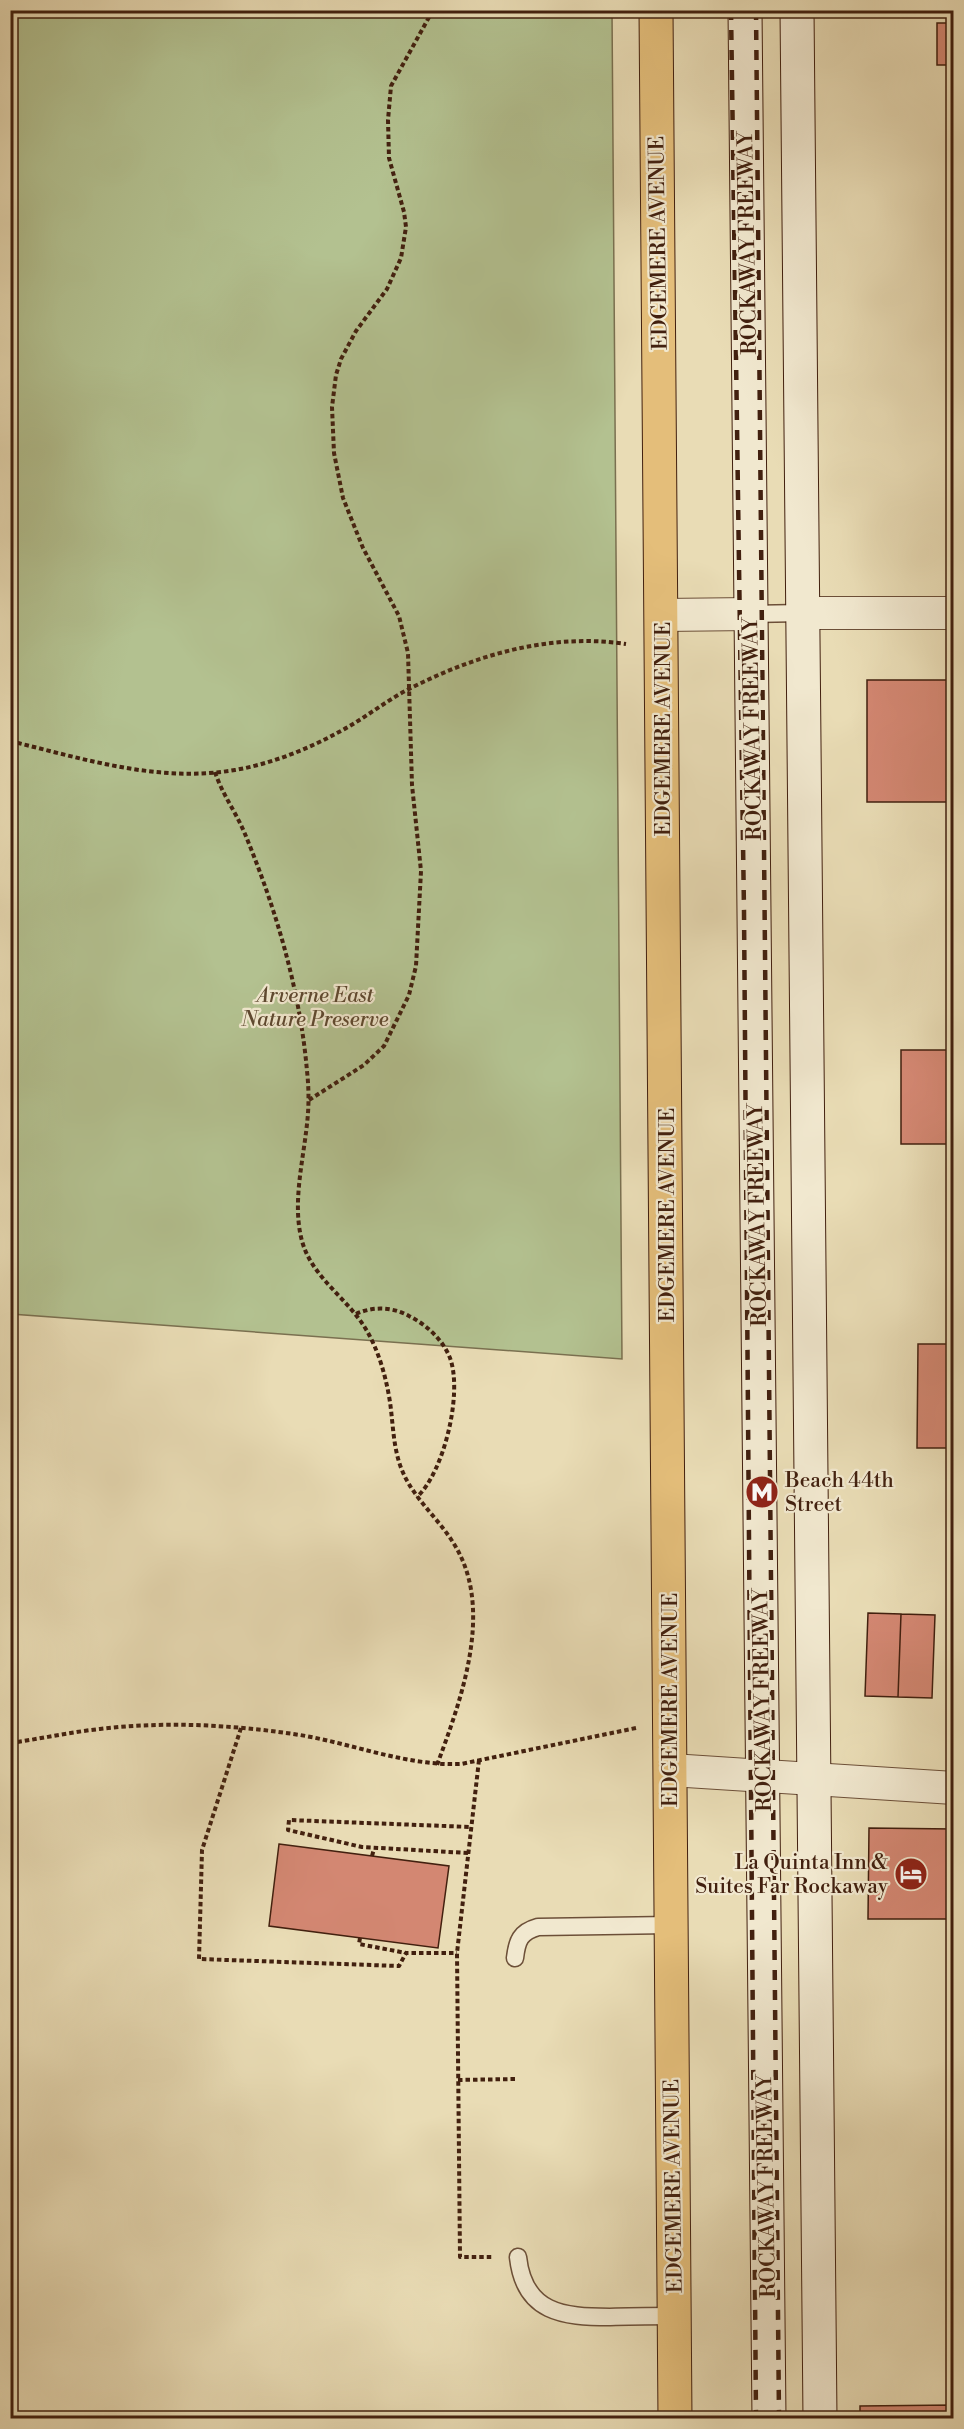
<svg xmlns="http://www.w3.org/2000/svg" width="964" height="2429" font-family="'Libre Bodoni',serif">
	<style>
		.green { fill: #b3c190; stroke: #7a7050; stroke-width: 1.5 }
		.building { fill: #d38772; stroke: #42200f; stroke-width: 1.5 }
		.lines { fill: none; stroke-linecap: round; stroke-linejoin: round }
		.lane-casing { stroke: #6c4f38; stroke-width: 19 }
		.street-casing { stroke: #6c4f38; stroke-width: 34 }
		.secondary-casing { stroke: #42200f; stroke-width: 35 }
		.primary-casing { stroke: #42200f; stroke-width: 35 }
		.path { stroke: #42200f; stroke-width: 4; stroke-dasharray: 4.5 3; stroke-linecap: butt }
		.lane { stroke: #f1e8cf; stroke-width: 16 }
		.street { stroke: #f1e8cf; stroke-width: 32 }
		.secondary { stroke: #f1e8cf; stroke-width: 33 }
		.primary { stroke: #e4be7a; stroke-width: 33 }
		.rail { stroke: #42200f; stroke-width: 4.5; stroke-dasharray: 10 10; stroke-linecap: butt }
		.labels { text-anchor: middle; stroke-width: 4.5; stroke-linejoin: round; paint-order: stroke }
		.street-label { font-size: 21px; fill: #42200f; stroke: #f1e8cf }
		.park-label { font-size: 21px; font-style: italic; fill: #5e482f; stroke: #f1e8cf }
		.poi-label { font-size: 21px; fill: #42200f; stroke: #f1e8cf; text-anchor: start }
	</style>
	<rect width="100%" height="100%" fill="#e9dcb5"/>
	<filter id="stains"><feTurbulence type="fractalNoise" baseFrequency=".00333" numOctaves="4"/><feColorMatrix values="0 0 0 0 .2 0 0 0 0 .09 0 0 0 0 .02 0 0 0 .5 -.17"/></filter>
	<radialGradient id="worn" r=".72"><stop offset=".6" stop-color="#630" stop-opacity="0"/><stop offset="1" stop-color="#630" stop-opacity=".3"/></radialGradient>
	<path class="green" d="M10 11H612L622 1359 11 1314Z"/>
	<path class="building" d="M937 23H954V65H937Z
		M867 680H954V802H867Z
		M901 1050H954V1144H901Z
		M918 1344H954V1448H917Z
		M868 1613 901 1614 898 1697 865 1696Z
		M901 1614 935 1615 932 1698 898 1697Z
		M869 1828 954 1829V1919H868Z
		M279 1844 449 1866 438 1948 269 1926Z
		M954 2405V2418H860V2406Z"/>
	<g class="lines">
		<g class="lane-casing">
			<path id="lane" d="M751 614 803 613
				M515 1958C517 1941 520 1932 538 1927L670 1925
				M518 2257C524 2313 563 2317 610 2317 631 2316 653 2316 674 2316"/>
		</g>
		<g class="street-casing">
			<path id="street" d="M803 613H954
				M662 615 751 614
				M671 1770 954 1788"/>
		</g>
		<g class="secondary-casing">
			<path id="secondary" d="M745 10 769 2418
				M797 10 820 2418"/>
		</g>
		<g class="primary-casing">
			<path id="primary" d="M656 10 675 2418"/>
		</g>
		<path class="path" d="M10 741C84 759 158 783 235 770 270 764 306 750 337 733 363 720 385 701 411 688 478 654 551 633 626 644
			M215 772C222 794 236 812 245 834 276 909 300 990 307 1071 309 1089 309 1107 307 1124 303 1162 292 1204 302 1241 312 1278 348 1298 367 1331 379 1352 386 1377 390 1402 393 1423 393 1444 400 1465 411 1497 437 1516 454 1544 495 1609 461 1700 437 1765
			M309 1100 364 1065 384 1046 409 995 416 966 421 871 412 785 408 653 399 616 363 548 343 498 334 453 332 407 336 375 341 359 356 331 387 289 401 258 406 227 404 212 389 158 388 120 391 86 433 10
			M356 1314C373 1306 393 1307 409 1316 427 1325 443 1340 450 1358 463 1393 444 1472 417 1497
			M241 1728 202 1850 199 1959 399 1966 406 1953H457
			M10 1743C40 1739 70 1732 100 1729 167 1721 235 1725 300 1735 354 1744 406 1766 461 1764L636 1728
			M479 1760 457 1953 460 2257H492
			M468 1853 362 1847 288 1830 289 1820 471 1827
			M372 1856 374 1849
			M360 1938 359 1944 406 1953
			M458 2080 517 2079"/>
		<use href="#lane" class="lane"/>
		<use href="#street" class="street"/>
		<use href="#secondary" class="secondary"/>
		<use href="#primary" class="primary"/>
		<path class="rail" d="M731 10 744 911 756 2418
			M756 10 779 2418"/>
	</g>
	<defs>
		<g id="metro-disc" transform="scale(1.725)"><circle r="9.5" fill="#8f2418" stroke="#f1e8cf"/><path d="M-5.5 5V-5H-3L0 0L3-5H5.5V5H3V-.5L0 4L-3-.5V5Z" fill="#fff"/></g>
		<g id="hotel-disc" transform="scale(1.725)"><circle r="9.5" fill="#8f2418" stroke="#f1e8cf"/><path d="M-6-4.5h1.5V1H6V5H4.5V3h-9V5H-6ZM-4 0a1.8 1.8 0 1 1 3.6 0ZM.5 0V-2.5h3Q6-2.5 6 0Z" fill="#fff"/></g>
	</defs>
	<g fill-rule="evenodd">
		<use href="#metro-disc" x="762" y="1492"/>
		<use href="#hotel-disc" x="911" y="1874"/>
	</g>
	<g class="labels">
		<g class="street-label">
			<text transform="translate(658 243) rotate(-91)" y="7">EDGEMERE AVENUE</text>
			<text transform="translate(747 243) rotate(-91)" y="7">ROCKAWAY FREEWAY</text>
			<text transform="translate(663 729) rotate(-90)" y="7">EDGEMERE AVENUE</text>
			<text transform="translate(752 729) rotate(-91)" y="7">ROCKAWAY FREEWAY</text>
			<text transform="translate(667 1215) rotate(-90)" y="7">EDGEMERE AVENUE</text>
			<text transform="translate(757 1215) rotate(-91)" y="7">ROCKAWAY FREEWAY</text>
			<text transform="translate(670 1700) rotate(-90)" y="7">EDGEMERE AVENUE</text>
			<text transform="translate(762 1700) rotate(-91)" y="7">ROCKAWAY FREEWAY</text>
			<text transform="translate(673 2186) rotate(-91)" y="7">EDGEMERE AVENUE</text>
			<text transform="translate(766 2186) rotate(-91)" y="7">ROCKAWAY FREEWAY</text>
		</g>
		<g class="park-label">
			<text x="315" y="1002">Arverne East<tspan x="315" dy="24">Nature Preserve</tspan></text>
		</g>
		<g class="poi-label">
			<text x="785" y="1487">Beach 44th<tspan x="785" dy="24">Street</tspan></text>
			<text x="888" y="1869" text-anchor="end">La Quinta Inn &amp;<tspan x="888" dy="24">Suites Far Rockaway</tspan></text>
		</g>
	</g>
	<rect width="964" height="2429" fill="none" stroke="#e9dcb5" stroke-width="36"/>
	<rect x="12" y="12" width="940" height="2405" fill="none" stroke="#42200f" stroke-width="3"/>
	<rect x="18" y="18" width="928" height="2393" fill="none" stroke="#42200f" stroke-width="1.5"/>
	<rect width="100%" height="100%" filter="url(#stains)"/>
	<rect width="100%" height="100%" fill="url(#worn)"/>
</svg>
